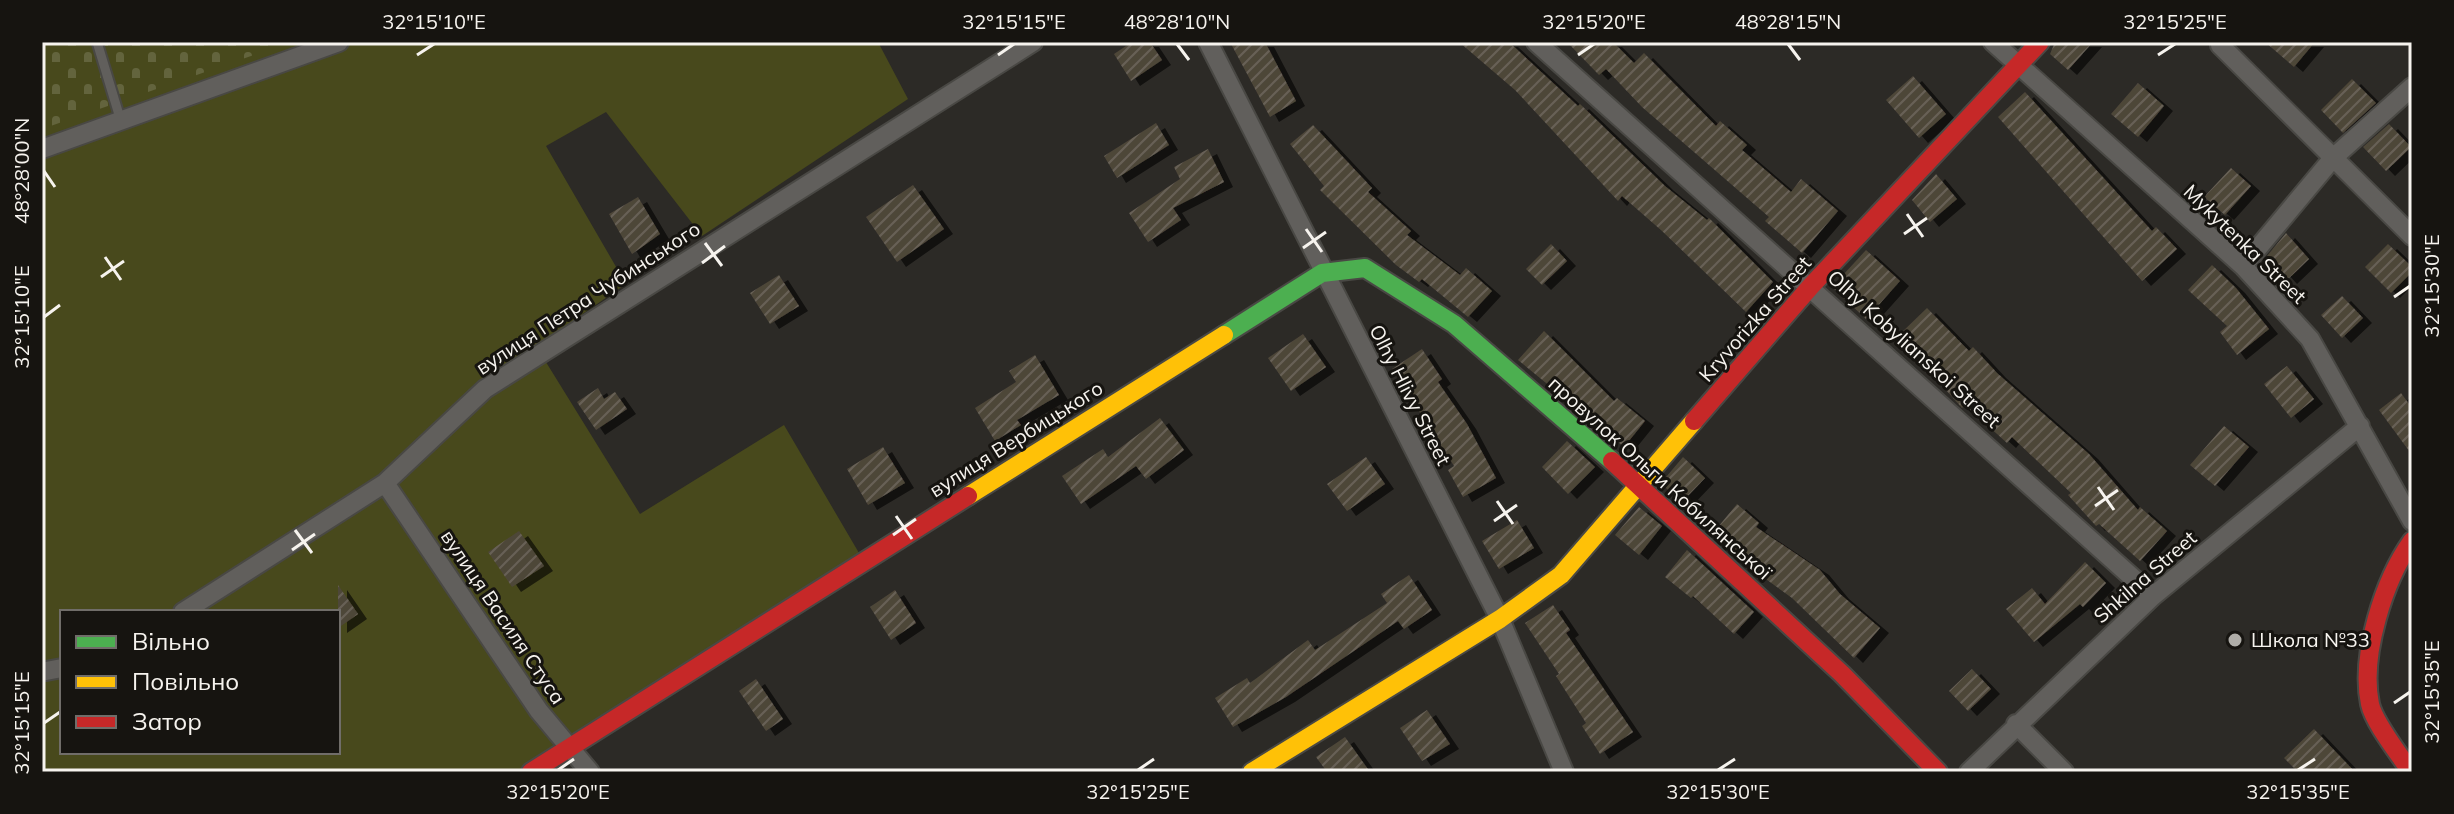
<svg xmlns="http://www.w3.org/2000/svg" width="2454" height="814" font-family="Mulish,sans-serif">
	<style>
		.grass { fill: #48491c; fill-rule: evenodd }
		.cemetery { fill: url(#cemetery-stones) }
		.building { fill: url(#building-hatch); filter: url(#shadow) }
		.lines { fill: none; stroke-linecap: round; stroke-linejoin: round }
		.lane-casing { stroke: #494844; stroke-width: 13 }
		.street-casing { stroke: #494844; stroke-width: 22 }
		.fast-casing { stroke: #494844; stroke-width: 22 }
		.slow-casing { stroke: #494844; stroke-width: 22 }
		.jam-casing { stroke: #494844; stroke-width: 22 }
		.lane { stroke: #615f5c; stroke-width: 9 }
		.street { stroke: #615f5c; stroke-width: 18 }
		.fast { stroke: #4caf50; stroke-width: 18 }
		.slow { stroke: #ffc107; stroke-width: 18 }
		.jam { stroke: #c62828; stroke-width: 18 }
		.ticks { fill: none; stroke: #f6f3ee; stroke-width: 3 }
		.poi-dot { fill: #afada8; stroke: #161410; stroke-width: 3 }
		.labels { text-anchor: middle; stroke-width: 6; stroke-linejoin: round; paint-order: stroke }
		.street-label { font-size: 20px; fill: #f6f3ee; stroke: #161410 }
		.poi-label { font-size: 20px; fill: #f6f3ee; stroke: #161410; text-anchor: start }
		.neatline { fill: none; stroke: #f6f3ee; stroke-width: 3 }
		.ticks-label { font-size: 20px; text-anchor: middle; fill: #f6f3ee }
	</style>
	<defs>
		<pattern id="cemetery-stones" width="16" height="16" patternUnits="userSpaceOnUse" patternTransform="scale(2)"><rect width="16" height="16" fill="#48491c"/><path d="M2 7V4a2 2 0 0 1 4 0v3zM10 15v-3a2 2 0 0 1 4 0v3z" fill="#63643d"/></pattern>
		<pattern id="building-hatch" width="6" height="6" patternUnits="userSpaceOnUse" patternTransform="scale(2)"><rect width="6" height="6" fill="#4e4639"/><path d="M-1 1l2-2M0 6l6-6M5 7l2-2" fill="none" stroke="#686156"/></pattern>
		<filter id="shadow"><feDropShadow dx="9" dy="5" stdDeviation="0" flood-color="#0009"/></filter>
	</defs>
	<rect width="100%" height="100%" fill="#2c2a26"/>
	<path class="grass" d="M42 42H878L908 99 702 236 606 112 546 146 626 284 536 346 640 514 784 425 859 553 519 772H42ZM62 612H338V752H62Z"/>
	<path class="cemetery" d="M42 42H291L42 129Z"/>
	<path class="building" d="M1132 42H1150L1162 60 1131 81 1114 54Z
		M1230 42H1265L1296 101 1270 117Z
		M1459 42H1509L1578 106 1580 104 1665 186 1707 220 1709 218 1773 282 1746 312 1662 231 1622 196 1618 201 1515 90Z
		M1567 42H1613L1634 63 1644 53 1716 126 1720 121 1747 145 1742 150 1791 192 1801 179 1838 211 1802 253 1765 221 1769 217 1642 107 1606 69 1599 75Z
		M2055 42H2093L2068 70 2050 54Z
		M2265 42H2315L2294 67Z
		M1913 76 1946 114 1919 138 1886 100Z
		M2352 79 2376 103 2343 133 2321 110Z
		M2138 83 2164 106 2138 137 2111 114Z
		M2025 92 2152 231 2156 227 2177 249 2142 281 1998 117Z
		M1156 123 1169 145 1117 178 1104 156Z
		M2389 124 2411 147 2386 171 2363 147Z
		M1313 125 1372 188 1368 192 1411 231 1407 235 1460 275 1466 268 1492 291 1468 317 1422 279 1419 282 1396 265 1320 190 1324 186 1290 144Z
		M1208 149 1224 182 1173 208 1181 220 1148 242 1129 213 1180 179 1174 167Z
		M2231 168 2251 186 2225 215 2204 197Z
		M1936 174 1957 199 1930 222 1912 200Z
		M913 185 944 229 897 262 866 217Z
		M638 197 660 234 632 254 609 214Z
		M2286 233 2309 259 2288 279 2267 256Z
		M1551 244 1567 261 1542 285 1526 269Z
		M2388 244 2412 267V272L2391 293 2365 267Z
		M1866 250 1900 281 1866 319 1832 287Z
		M2212 265 2236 288 2269 329 2237 355 2220 332 2227 326 2188 290Z
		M779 275 799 306 770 324 750 293Z
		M2342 296 2363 318 2342 338 2321 315Z
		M1927 308 1969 351 1973 347 1997 373 2089 454 2138 510 2140 507 2167 531 2140 561 2099 524 2096 526 2068 495 2071 493 2012 437 2007 443 1965 405 1962 408 1898 336Z
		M1544 331 1614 401 1617 398 1645 421 1624 447 1518 360Z
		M1303 334 1326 367 1291 391 1268 358Z
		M1422 349 1442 379 1438 382 1467 424 1496 478 1463 497 1448 470 1454 466 1392 369Z
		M1035 355 1059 395 1017 420 1021 425 995 441 975 408 1016 382 1009 371Z
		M2287 366 2314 399 2291 418 2264 384Z
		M598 388 604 399 615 392 627 409 596 430 577 402Z
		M2401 393 2412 408V455L2379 410Z
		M1160 418 1184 450 1146 479 1136 466 1081 504 1062 476 1103 449 1108 457Z
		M2224 426 2249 447 2215 486 2190 465Z
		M1567 441 1595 467 1568 494 1542 467Z
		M883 447 905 483 868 505 847 469Z
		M1366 457 1385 484 1347 511 1327 484Z
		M1683 457 1705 478 1681 503 1661 483Z
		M1737 504 1759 523 1756 527 1820 570 1840 594 1880 628 1854 658 1792 598 1756 572 1759 567 1713 533Z
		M1639 507 1662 526 1639 555 1615 535Z
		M1517 520 1534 548 1499 569 1482 541Z
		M519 531 544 566 512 587 488 552Z
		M1687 550 1754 612 1734 634 1693 596 1691 598 1665 577Z
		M2085 562 2106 583 2083 607 2080 604 2034 642 2006 609 2032 588 2045 604Z
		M1409 575 1432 610 1404 629 1398 621 1286 697 1233 727 1215 698 1247 678 1250 683 1308 640 1315 650 1387 603 1381 594Z
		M338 585 358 614 338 628Z
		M895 590 916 623 891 640 870 607Z
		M1553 605 1570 630 1566 633 1633 732 1600 754 1582 726 1586 723 1556 676 1559 674 1525 623Z
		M1972 669 1991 689 1968 711 1949 691Z
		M756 679 783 719 766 731 739 691Z
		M1427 710 1450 744 1422 761 1400 728Z
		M2314 729 2355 772H2298L2284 758Z
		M1345 737 1370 772H1327L1316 757Z"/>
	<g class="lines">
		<g class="lane-casing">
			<path id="lane" d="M97 42 120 118"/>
		</g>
		<g class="street-casing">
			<path id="street" d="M1208 42 1500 619 1564 772
				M1536 42 2153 596
				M1993 42 2243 266 2310 339 2412 521
				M2224 42 2220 45 2412 236
				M42 149 339 42
				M2243 266 2333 158 2412 87
				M385 483 539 711 590 772
				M183 612 385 483 485 389 1033 42
				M46 671 62 668
				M2016 724 2064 772
				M1969 772 2153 596 2360 426"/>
		</g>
		<g class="fast-casing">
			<path id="fast" d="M1224 335 1322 273 1365 268 1454 324 1612 461"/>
		</g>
		<g class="slow-casing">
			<path id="slow" d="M968 496 1224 335
				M1252 772 1500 619 1561 575 1694 421"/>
		</g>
		<g class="jam-casing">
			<path id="jam" d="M1694 421 1811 286 2040 42
				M1612 461 1842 674 1938 772
				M531 772 968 496
				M2411 772C2400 755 2374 723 2370 704 2360 655 2384 580 2412 541"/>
		</g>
		<use href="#lane" class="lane"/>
		<use href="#street" class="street"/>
		<use href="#fast" class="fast"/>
		<use href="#slow" class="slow"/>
		<use href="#jam" class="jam"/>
	</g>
	<path class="ticks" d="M1177 44 1189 60M1788 44 1800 60M417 55 434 44M998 55 1014 44M1578 55 1594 44M2158 55 2175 44M44 171 55 187M1907 214 1923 237M1306 229 1322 252M1904 234 1927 218M705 243 722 266M1303 248 1326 232M105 257 121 280M702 263 725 246M101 277 124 261M2394 297 2410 286M44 317 60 305M2098 487 2114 510M1497 501 1513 524M2095 506 2118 490M896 516 912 539M1494 521 1517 505M295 530 312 553M893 535 916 519M292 550 315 534M2394 703 2410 692M44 723 60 712M558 770 574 759M1138 770 1154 759M1718 770 1735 759M2298 770 2315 759"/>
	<circle class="poi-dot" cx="2235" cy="640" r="8"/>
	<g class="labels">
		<g class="street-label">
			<text transform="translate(2245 244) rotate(44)" y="7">Mykytenka Street</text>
			<text transform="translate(588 298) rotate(-33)" y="7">вулиця Петра Чубинського</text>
			<text transform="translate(1755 319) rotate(-49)" y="7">Kryvorizka Street</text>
			<text transform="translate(1914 349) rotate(42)" y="7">Olhy Kobylianskoi Street</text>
			<text transform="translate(1410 395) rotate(63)" y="7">Olhy Hlivy Street</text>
			<text transform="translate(1016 439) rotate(-32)" y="7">вулиця Вербицького</text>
			<text transform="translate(1660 478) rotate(42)" y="7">провулок Ольги Кобилянської</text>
			<text transform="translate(2145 577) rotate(-41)" y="7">Shkilna Street</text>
			<text transform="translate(503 617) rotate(56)" y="7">вулиця Василя Стуса</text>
		</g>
		<g class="poi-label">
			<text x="2251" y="647">Школа №33</text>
		</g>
	</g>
	<rect width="2454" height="814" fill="none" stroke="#161410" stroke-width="88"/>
	<rect x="60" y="610" width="280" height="144" fill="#161410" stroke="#706d69" stroke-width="2"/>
	<rect x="76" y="636" width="40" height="12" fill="#4caf50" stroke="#706d69" stroke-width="2"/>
	<text x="132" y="650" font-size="24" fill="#f6f3ee">Вільно</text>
	<rect x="76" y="676" width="40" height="12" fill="#ffc107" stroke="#706d69" stroke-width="2"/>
	<text x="132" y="690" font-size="24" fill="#f6f3ee">Повільно</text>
	<rect x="76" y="716" width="40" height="12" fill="#c62828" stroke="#706d69" stroke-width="2"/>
	<text x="132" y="730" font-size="24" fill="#f6f3ee">Затор</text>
	<rect x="44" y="44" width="2366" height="726" class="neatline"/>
	<g class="ticks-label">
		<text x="434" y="29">32°15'10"E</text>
		<text x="1014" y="29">32°15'15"E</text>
		<text x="1177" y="29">48°28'10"N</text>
		<text x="1594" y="29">32°15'20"E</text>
		<text x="1788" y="29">48°28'15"N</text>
		<text x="2175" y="29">32°15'25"E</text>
		<text transform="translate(22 171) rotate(-90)" y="7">48°28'00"N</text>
		<text transform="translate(2432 286) rotate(-90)" y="7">32°15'30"E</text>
		<text transform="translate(22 317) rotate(-90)" y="7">32°15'10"E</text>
		<text transform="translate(2432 692) rotate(-90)" y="7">32°15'35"E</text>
		<text transform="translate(22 723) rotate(-90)" y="7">32°15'15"E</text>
		<text x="558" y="799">32°15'20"E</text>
		<text x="1138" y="799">32°15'25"E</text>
		<text x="1718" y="799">32°15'30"E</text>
		<text x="2298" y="799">32°15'35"E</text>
	</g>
</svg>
